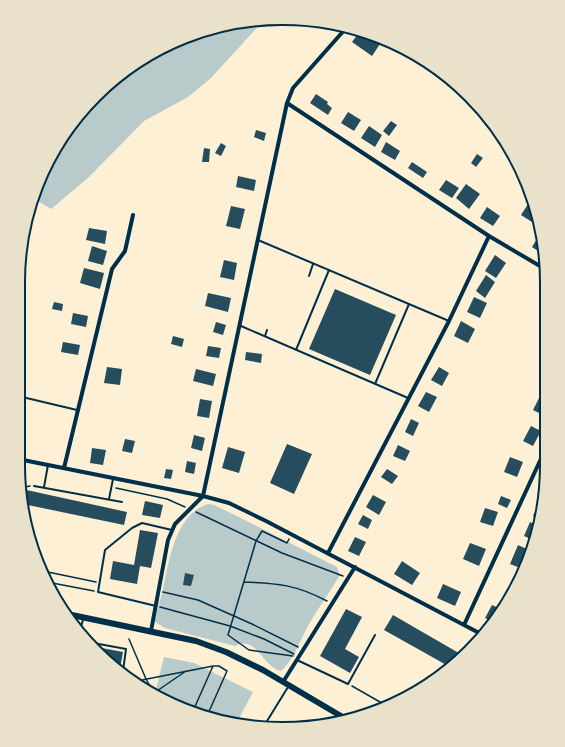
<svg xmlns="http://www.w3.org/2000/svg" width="565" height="747" font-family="Mulish,sans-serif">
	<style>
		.green { fill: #b9caca }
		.building { fill: #264d5e }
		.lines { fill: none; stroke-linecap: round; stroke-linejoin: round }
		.path { stroke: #003049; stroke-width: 1.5 }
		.service { stroke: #003049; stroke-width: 2 }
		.minor { stroke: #003049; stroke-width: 4 }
		.primary { stroke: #003049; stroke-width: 6 }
		.rim { fill: none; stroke: #003049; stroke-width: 2 }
	</style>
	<rect width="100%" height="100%" fill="#fdf0d5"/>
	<path class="green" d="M264 20 211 78 188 97 144 121 89 177 51 209 33 198 45 166 73 122 135 63 181 38 231 23Z
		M208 504 214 505 241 518 337 567 340 575C330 592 318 608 308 626 300 640 294 660 281 671 262 667 257 634 235 646L165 628 155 622C155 614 160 602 162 593 169 563 174 515 208 504Z
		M164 657 194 663 253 692 236 724 165 702 155 694Z"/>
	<path class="building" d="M360 31 384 38 372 56 352 42Z
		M432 65 444 74 442 76 430 68Z
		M316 94 328 102 327 104 332 108 328 115 310 103Z
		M348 112 361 120 354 131 341 123Z
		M391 121 397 125 389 136 383 131Z
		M369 126 382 135 375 147 361 138Z
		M256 130 266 133 264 141 254 137Z
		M386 142 400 151 395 160 381 152Z
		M221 143 226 146 221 156 215 153Z
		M204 148 210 149 209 162H202Z
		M477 154 483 158 476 167 471 163Z
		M412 162 427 172 423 178 408 168Z
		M238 176 256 180 254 191 236 187Z
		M446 180 459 188 452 198 439 190Z
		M466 184 480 194 469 209 456 198Z
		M530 201 535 205 538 220 535 224 521 215Z
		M231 206 245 209 240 229 226 226Z
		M487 207 500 216 493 226 480 218Z
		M89 228 107 231 105 244 86 240Z
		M541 232 544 247 541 253 532 247Z
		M92 246 107 251 103 265 88 261Z
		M495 255 506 263 496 278 485 271Z
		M224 260 237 263 234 280 220 277Z
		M84 268 104 273 100 289 80 283Z
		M486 275 495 282 485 298 476 291Z
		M335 289 396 315 370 375 309 349Z
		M208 293 231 298 228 312 205 306Z
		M474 297 487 303 480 318 467 312Z
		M54 302 63 304 62 311 52 309Z
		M73 313 88 316 86 327 71 324Z
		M461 321 475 329 468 343 454 336Z
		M216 322 226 325 223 335 213 332Z
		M173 336 184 339 182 347 171 344Z
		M63 342 80 345 78 355 61 352Z
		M208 346 221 348 219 358 206 356Z
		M246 352 262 354 261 363 245 360Z
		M107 367 122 369 120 385 104 383Z
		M439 367 449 373 442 386 431 380Z
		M196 369 216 374 213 386 193 381Z
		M18 377 24 378 22 392 18 391Z
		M426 392 437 397 429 412 418 406Z
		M540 396 545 398V416L533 410Z
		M200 399 212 401 209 418 197 416Z
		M411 419 419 423 413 436 405 432Z
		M531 426 541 431 533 446 523 441Z
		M194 435 205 438 202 451 191 448Z
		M125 439 135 441 132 453 122 451Z
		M287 444 312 454 294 494 270 483Z
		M398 445 410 451 405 461 393 456Z
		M228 447 245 452 239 473 222 468Z
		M92 448 106 450 103 465 90 463Z
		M510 457 523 462 517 477 504 472Z
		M187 461 196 463 194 474 185 472Z
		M166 469 173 470 171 479 164 478Z
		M387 469 398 476 392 484 381 477Z
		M22 489 127 512 124 525 23 504Z
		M373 495 386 502 379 515 366 507Z
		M501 496 511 500 507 508 498 504Z
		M145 501 163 505 160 518 142 515Z
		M539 503 543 505 540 519 533 516Z
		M485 508 498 512 493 526 480 522Z
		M363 515 372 520 368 529 358 524Z
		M530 522 538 526 535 541 524 536Z
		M140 530 158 533 151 568 140 566 137 584 110 579 113 561 134 565Z
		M355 537 366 542 359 556 348 551Z
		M470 543 486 549 479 566 463 559Z
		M518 545 531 551 523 569 510 564Z
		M402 561 420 573 412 585 394 574Z
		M185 573 194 575 191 586 183 585Z
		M443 584 461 592 455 606 437 598Z
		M492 605 503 610 493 622 485 618Z
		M346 609 362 617 345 649 359 657 350 673 320 656Z
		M393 615 464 656 450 667 384 630Z
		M91 646 123 652 120 669 96 652Z"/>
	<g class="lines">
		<path class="path" d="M21 488 30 486
			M116 488 167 499 185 507
			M196 512 282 553 343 576
			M289 539 287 543 262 531 256 541 228 635 249 650 293 656
			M43 571 96 582
			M47 582 94 591
			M244 582C277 583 297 585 327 601
			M163 592 198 600 252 624 298 647
			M160 607 230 626 264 639 294 654
			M129 639 146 679 154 693 186 671
			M137 681 213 666
			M352 686 387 706
			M193 711 213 666H219L227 671 207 716"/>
		<path class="service" d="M258 240 449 321
			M309 276 313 264
			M241 326 408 398
			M265 336 267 330
			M296 350 329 270
			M375 384 409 304
			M18 396 77 410
			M34 486 122 502
			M44 487 48 465
			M109 499 113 479
			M24 514 26 516 25 521
			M156 606 98 592 105 550 132 528 142 523 172 530
			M80 632 83 619
			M88 642 126 649 123 671
			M297 660 348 684 375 635
			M264 726 288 687"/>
		<path class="minor" d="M287 103 489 236 545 269
			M18 459 203 496 229 503 266 521 483 635
			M64 468 112 269 125 251 133 215
			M328 553 449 321 489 236
			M464 625 545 450
			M151 631 168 540 175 524 203 496 287 103 293 88 347 27
			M283 682 355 567"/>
		<path class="primary" d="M67 614 196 641 226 652 263 670 346 719"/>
	</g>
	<path d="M0 0H565V747H0ZM282 25H283A257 257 0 0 1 540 282V465A257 257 0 0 1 283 722H282A257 257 0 0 1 25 465V282A257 257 0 0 1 282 25Z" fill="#e9e1ca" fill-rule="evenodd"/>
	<path class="rim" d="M282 25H283A257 257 0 0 1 540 282V465A257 257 0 0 1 283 722H282A257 257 0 0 1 25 465V282A257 257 0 0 1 282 25Z"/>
</svg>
